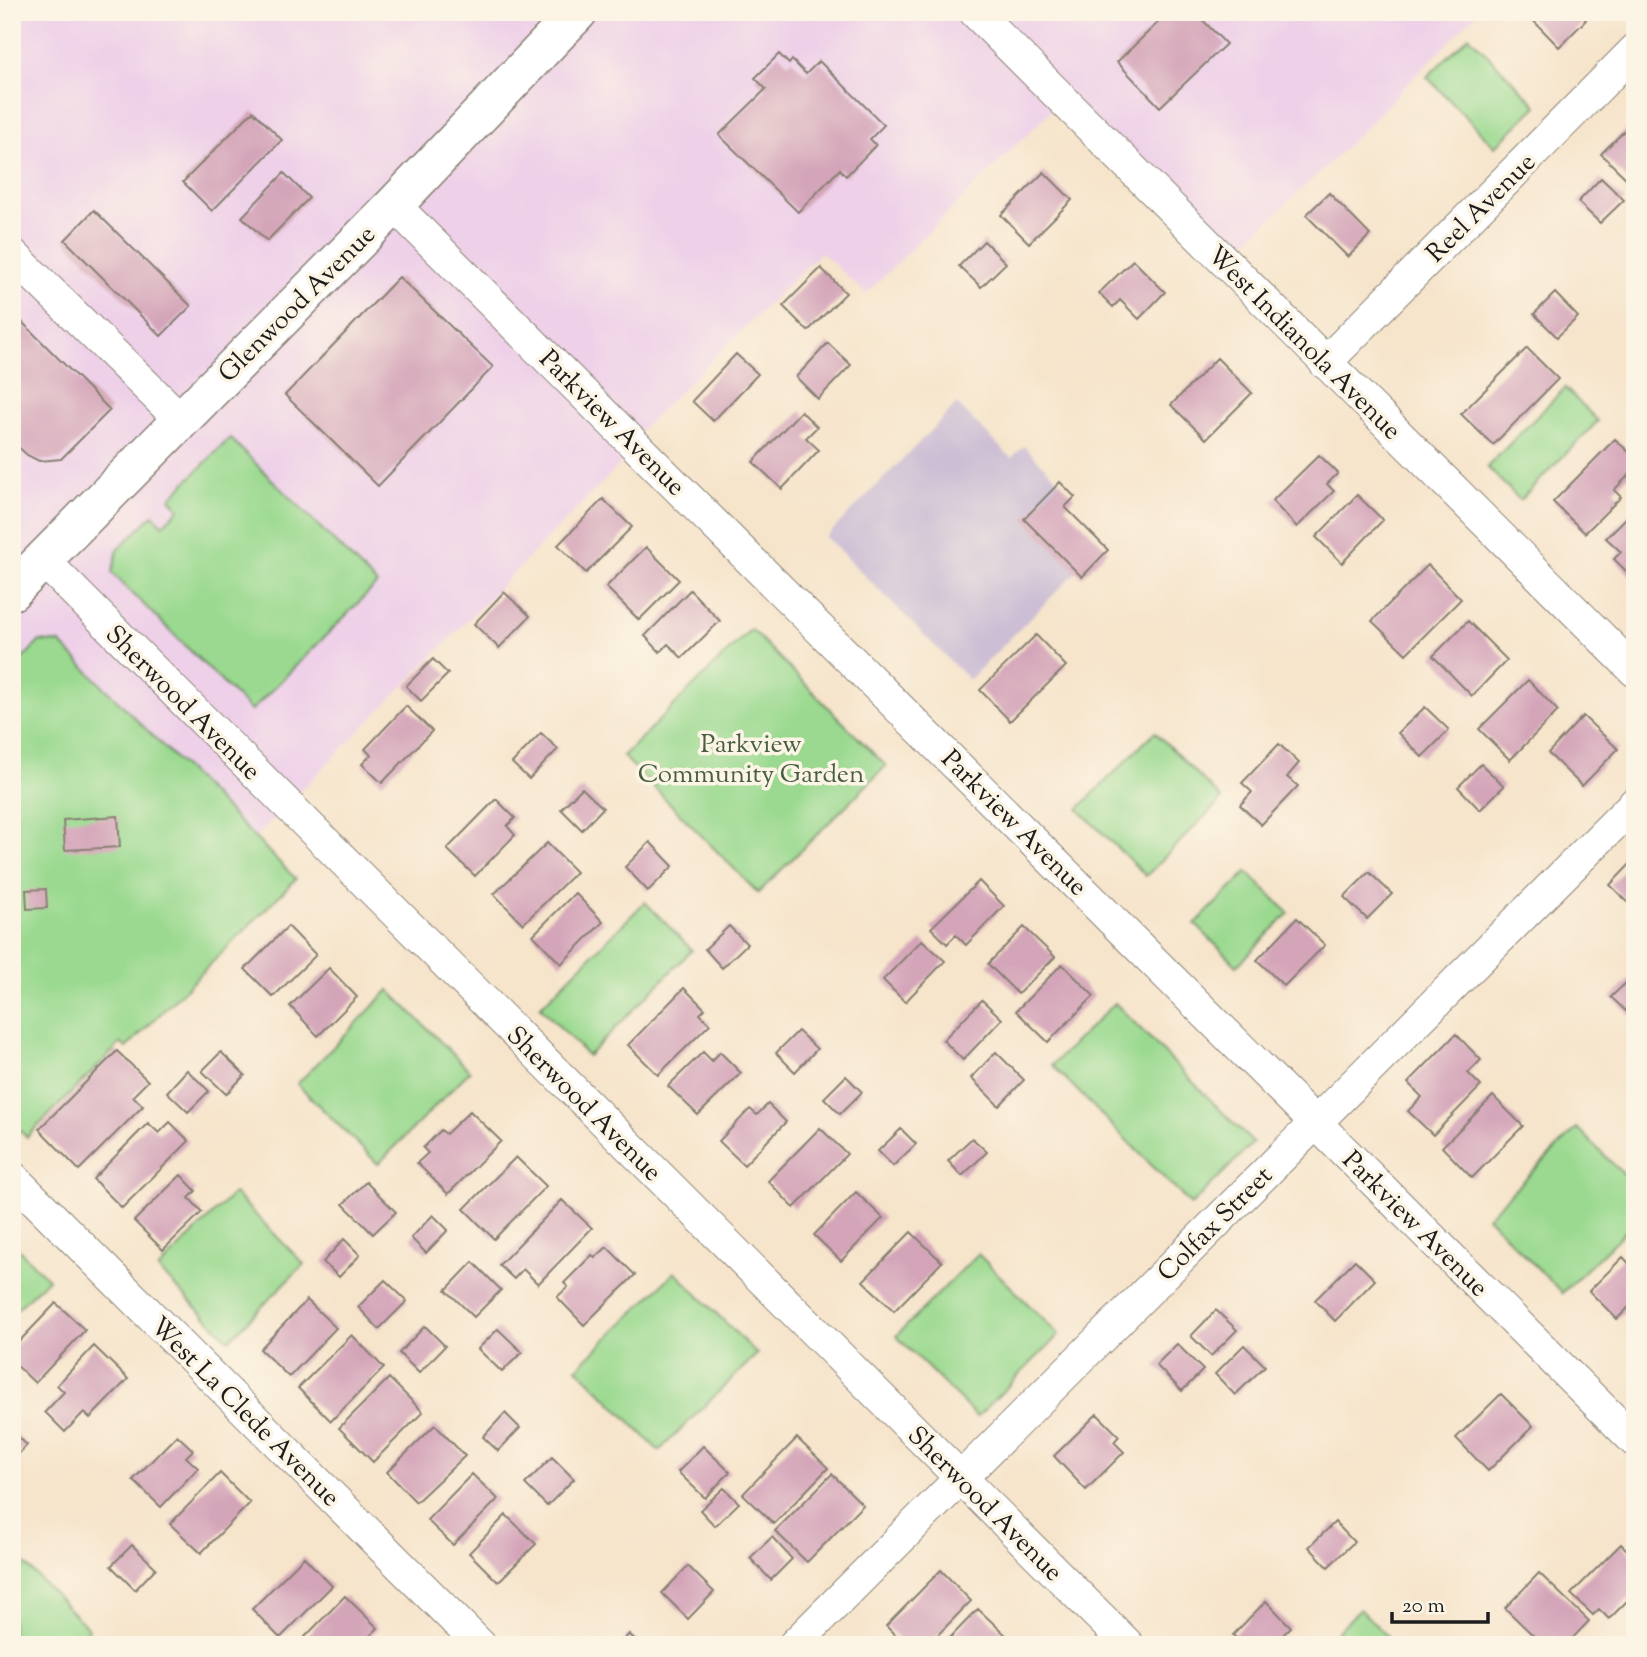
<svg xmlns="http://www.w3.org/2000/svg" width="1647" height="1657" font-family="'Sorts Mill Goudy',serif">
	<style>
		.built { fill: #eed0e8 }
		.industrial { fill: #ccbed4 }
		.green { fill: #9ad98f; stroke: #5b7a56; stroke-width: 2 }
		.building { fill: #d4a5b9 }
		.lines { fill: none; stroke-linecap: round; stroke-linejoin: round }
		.street-casing { stroke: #898074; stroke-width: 34 }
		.secondary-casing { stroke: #898074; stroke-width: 41 }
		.street { stroke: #fff; stroke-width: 32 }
		.secondary { stroke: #fff; stroke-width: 38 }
		.labels { text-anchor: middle; stroke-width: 7; stroke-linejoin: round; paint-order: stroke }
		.street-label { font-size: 26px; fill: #1c1c1c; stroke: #fcf5e5 }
		.park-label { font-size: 26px; fill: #485e44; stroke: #fcf5e5 }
	</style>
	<rect width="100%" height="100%" fill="#fcf5e5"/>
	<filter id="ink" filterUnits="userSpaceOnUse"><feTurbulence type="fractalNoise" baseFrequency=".0143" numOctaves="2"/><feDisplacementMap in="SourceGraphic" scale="14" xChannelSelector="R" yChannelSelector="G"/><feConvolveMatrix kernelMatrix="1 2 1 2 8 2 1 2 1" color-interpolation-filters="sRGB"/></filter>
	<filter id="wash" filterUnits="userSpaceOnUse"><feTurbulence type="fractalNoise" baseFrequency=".00686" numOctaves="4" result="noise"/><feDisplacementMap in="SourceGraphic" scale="28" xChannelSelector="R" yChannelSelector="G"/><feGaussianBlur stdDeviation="1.57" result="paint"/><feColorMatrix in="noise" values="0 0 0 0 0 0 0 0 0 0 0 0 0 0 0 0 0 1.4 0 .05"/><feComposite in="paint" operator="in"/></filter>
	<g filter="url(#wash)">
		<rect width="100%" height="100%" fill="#f6e4cb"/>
		<path class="built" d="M12 12H1478L1342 151 1225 262 1062 100 866 294 821 252 631 440 637 447 12 1086Z"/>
		<path class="industrial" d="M957 404 1011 458 1024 446 1060 482 1077 571 969 680 826 537Z"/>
		<path class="green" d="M1469 36 1537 106 1495 147 1427 77Z
			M1565 388 1598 421 1520 500 1487 467Z
			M230 438 377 584 251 711 112 573 118 549 153 515 163 525 179 509 170 498Z
			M751 629 886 766 758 893 623 756Z
			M40 641 60 643 296 879 126 1048 121 1043 27 1137 12 1123V669Z
			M1155 732 1222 799 1146 876 1078 809Z
			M1247 872 1289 913 1237 966 1195 924Z
			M645 902 692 950 588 1056 540 1007Z
			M389 990 470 1071 378 1164 297 1084Z
			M1115 1003 1253 1143 1191 1205 1052 1065Z
			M1577 1128 1635 1186V1222L1562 1293 1487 1217Z
			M234 1193 304 1264 229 1340 158 1269Z
			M12 1243 48 1279 12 1314Z
			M978 1254 1059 1335 977 1417 896 1336Z
			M675 1272 757 1354 659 1451 577 1368Z
			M12 1551 89 1629 73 1645H12Z
			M1360 1609 1396 1645H1324Z"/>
		<g id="blocks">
			<path class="building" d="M1169 12H1195L1226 44 1160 107 1117 62Z
				M1525 12H1579L1586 20 1559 47Z
				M779 54 789 64 792 60 806 74 819 61 884 125 870 139 876 145 846 176 840 169 798 212 719 135 766 89 755 78Z
				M253 111 282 140 212 211 183 182Z
				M1635 120V183L1633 185 1601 154Z
				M1044 172 1072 200 1029 243 1001 215Z
				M284 173 309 198 267 241 242 217Z
				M1601 178 1624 200 1600 223 1578 202Z
				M1329 193 1370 235 1348 257 1306 215Z
				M94 210 191 306 161 336 65 240Z
				M984 241 1006 263 981 287 959 266Z
				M1133 260 1165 292 1139 319 1120 300 1113 307 1099 293Z
				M821 268 846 293 808 331 783 306Z
				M399 277 493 367 378 486 285 395Z
				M1555 293 1578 317 1557 337 1534 314Z
				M12 312 110 410 61 459 39 461 27 455 12 441Z
				M828 343 851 365 818 399 796 377Z
				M1527 348 1558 379 1493 445 1461 414Z
				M736 354 758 374 713 421 692 401Z
				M1217 358 1252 393 1206 439 1171 405Z
				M801 411 817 427 806 438 819 450 782 489 753 462Z
				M1615 439 1635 458V469L1614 490 1621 497 1585 533 1553 502Z
				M1319 455 1338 473 1327 484 1334 491 1297 527 1272 501Z
				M1060 482 1075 497 1065 507 1108 550 1082 577 1024 519Z
				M1357 495 1383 520 1342 563 1316 537Z
				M603 499 632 527 586 573 558 545Z
				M1635 509V570L1630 575 1614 559 1621 552 1606 538Z
				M646 547 679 580 639 620 606 587Z
				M1428 565 1461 599 1406 654 1372 621Z
				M690 590 720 621 682 658 668 644 660 652 645 636Z
				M504 592 530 616 499 648 474 624Z
				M1468 621 1507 660 1472 696 1433 656Z
				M1036 635 1066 666 1010 721 980 690Z
				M433 659 448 674 421 701 406 686Z
				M1528 680 1558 711 1510 760 1479 729Z
				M406 706 432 731 382 783 362 764 371 755 365 749Z
				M1425 707 1449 730 1422 757 1398 733Z
				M1583 716 1618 749 1582 786 1548 753Z
				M541 733 558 749 529 779 512 763Z
				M1279 744 1299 763 1287 777 1298 786 1261 825 1240 805 1252 792 1242 783Z
				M1481 764 1504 786 1480 810 1458 787Z
				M582 788 603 808 582 830 561 809Z
				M496 799 515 818 507 826 515 835 475 876 447 849Z
				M118 816 120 847 65 850 63 820Z
				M650 842 673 866 648 891 625 867Z
				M547 843 576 872 523 924 494 894Z
				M1635 859V909L1610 885Z
				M1369 872 1392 894 1367 919 1344 897Z
				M979 881 1004 906 966 945 956 935 947 944 931 928Z
				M46 889 47 908 27 909 26 890Z
				M575 893 603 922 561 964 533 935Z
				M1297 918 1325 945 1284 986 1257 960Z
				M288 926 316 955 273 997 245 969Z
				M729 926 747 944 722 968 705 949Z
				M1024 927 1055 957 1018 994 988 964Z
				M922 940 945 961 905 1002 883 980Z
				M1062 964 1094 996 1048 1042 1016 1011Z
				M329 968 357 997 318 1036 290 1006Z
				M1635 974V1020L1611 997Z
				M684 988 705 1009 700 1014 710 1024 658 1075 628 1045Z
				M982 1000 1002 1019 963 1060 943 1040Z
				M798 1031 817 1049 795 1072 776 1053Z
				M1456 1034 1481 1060 1468 1073 1481 1086 1433 1135 1408 1111 1422 1097 1408 1083Z
				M117 1051 148 1081 133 1096 143 1106 79 1170 39 1129Z
				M221 1052 245 1075 226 1094 202 1071Z
				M703 1052 712 1061 720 1052 741 1073 698 1115 668 1086Z
				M996 1052 1024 1080 999 1106 971 1078Z
				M187 1070 209 1091 188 1112 167 1092Z
				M846 1076 862 1092 840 1114 824 1098Z
				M1493 1096 1523 1126 1472 1178 1442 1147Z
				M768 1104 786 1122 744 1165 719 1141 750 1109 757 1115Z
				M470 1111 501 1141 448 1194 417 1163 428 1153 423 1148 441 1130 446 1134Z
				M170 1122 189 1141 122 1208 93 1179 148 1123 159 1133Z
				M820 1128 847 1154 794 1208 768 1181Z
				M901 1129 916 1144 893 1166 878 1151Z
				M972 1138 987 1152 962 1176 948 1161Z
				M516 1157 546 1186 494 1239 464 1209Z
				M181 1175 196 1191 189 1198 202 1212 163 1250 134 1221Z
				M366 1182 396 1212 373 1234 343 1204Z
				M856 1192 883 1218 841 1261 814 1235Z
				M562 1200 592 1228 538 1284 523 1269 514 1279 499 1265Z
				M433 1215 448 1230 426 1253 411 1238Z
				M911 1232 942 1262 894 1311 863 1281Z
				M344 1239 360 1255 339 1277 323 1262Z
				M607 1247 635 1275 584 1325 557 1297 568 1287 564 1283 592 1255 595 1258Z
				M1623 1257 1635 1270V1301L1617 1319 1589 1291Z
				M1355 1260 1375 1280 1335 1321 1315 1300Z
				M473 1262 501 1290 474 1317 446 1290Z
				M385 1280 407 1301 379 1329 358 1307Z
				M307 1300 336 1328 289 1377 260 1349Z
				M56 1303 85 1330 35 1383 12 1361V1349Z
				M1216 1310 1237 1330 1211 1356 1191 1336Z
				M425 1326 445 1346 419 1373 399 1353Z
				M498 1329 522 1352 502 1372 478 1349Z
				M352 1335 384 1368 331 1421 298 1388Z
				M1177 1344 1203 1370 1182 1391 1156 1365Z
				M1244 1345 1265 1366 1235 1395 1215 1374Z
				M94 1346 128 1379 90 1418 84 1412 65 1432 45 1412 64 1392 57 1385Z
				M389 1378 423 1412 373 1462 339 1428Z
				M1501 1394 1533 1426 1488 1471 1456 1438Z
				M505 1413 520 1428 498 1451 483 1437Z
				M1097 1414 1119 1436 1114 1442 1124 1452 1086 1490 1054 1456Z
				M435 1425 465 1456 416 1502 387 1472Z
				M12 1431 27 1445 12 1461Z
				M177 1435 193 1450 186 1457 198 1468 161 1507 133 1480Z
				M797 1438 828 1468 774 1524 743 1494Z
				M703 1446 730 1472 705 1498 678 1472Z
				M552 1457 574 1479 547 1506 525 1484Z
				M220 1473 250 1503 201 1553 170 1524Z
				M472 1474 498 1499 453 1545 427 1520Z
				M832 1474 863 1505 807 1562 775 1531Z
				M724 1488 739 1503 715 1526 700 1510Z
				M506 1515 536 1544 498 1582 469 1553Z
				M1335 1522 1354 1542 1328 1567 1309 1547Z
				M772 1537 792 1559 771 1580 750 1558Z
				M1621 1544 1635 1558V1593L1609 1619 1599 1609 1593 1615 1571 1594Z
				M132 1545 156 1568 135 1590 111 1566Z
				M304 1557 332 1586 280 1638 252 1609Z
				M688 1566 714 1592 688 1619 662 1593Z
				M941 1570 971 1601 928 1645H905L886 1626Z
				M1539 1573 1589 1621 1566 1645H1543L1505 1608Z
				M345 1596 378 1628 361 1645H297Z
				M1266 1601 1291 1627 1273 1645H1242L1233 1635Z
				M978 1609 1009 1638 1003 1645H943Z
				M629 1634 641 1645H619Z"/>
		</g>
	</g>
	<g filter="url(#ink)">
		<use href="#blocks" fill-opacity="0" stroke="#898074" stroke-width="2"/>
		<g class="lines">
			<g class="street-casing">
				<path id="street" d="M975 12 1635 671
					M394 205 1635 1441
					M12 254 180 419
					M1325 363 1635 50
					M43 560 1128 1645
					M12 1177 480 1645
					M794 1645 1635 803"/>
			</g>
			<g class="secondary-casing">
				<path id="secondary" d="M12 591 394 205 578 12"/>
			</g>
			<use href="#street" class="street"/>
			<use href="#secondary" class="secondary"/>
		</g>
	</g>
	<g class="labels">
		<g class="street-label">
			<text transform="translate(1480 207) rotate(-45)" y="9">Reel Avenue</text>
			<text transform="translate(296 303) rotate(-45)" y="9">Glenwood Avenue</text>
			<text transform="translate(1305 342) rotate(45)" y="9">West Indianola Avenue</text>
			<text transform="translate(613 422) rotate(45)" y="9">Parkview Avenue</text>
			<text transform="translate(184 702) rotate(45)" y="9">Sherwood Avenue</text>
			<text transform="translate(1015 822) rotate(45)" y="9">Parkview Avenue</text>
			<text transform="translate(585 1103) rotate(45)" y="9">Sherwood Avenue</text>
			<text transform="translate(1214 1223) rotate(-45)" y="9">Colfax Street</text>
			<text transform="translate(1416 1223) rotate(45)" y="9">Parkview Avenue</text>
			<text transform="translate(246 1411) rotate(45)" y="9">West La Clede Avenue</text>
			<text transform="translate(986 1503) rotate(45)" y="9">Sherwood Avenue</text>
		</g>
		<g class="park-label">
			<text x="751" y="752">Parkview<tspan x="751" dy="30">Community Garden</tspan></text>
		</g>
	</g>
	<rect width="1647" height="1657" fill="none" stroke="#fcf5e5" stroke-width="42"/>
	<path d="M1392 1612v10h96v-10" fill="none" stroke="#1c1c1c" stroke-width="3.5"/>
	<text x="1402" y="1612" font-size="21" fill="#1c1c1c" stroke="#fcf5e5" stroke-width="5" paint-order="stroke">20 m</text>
</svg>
